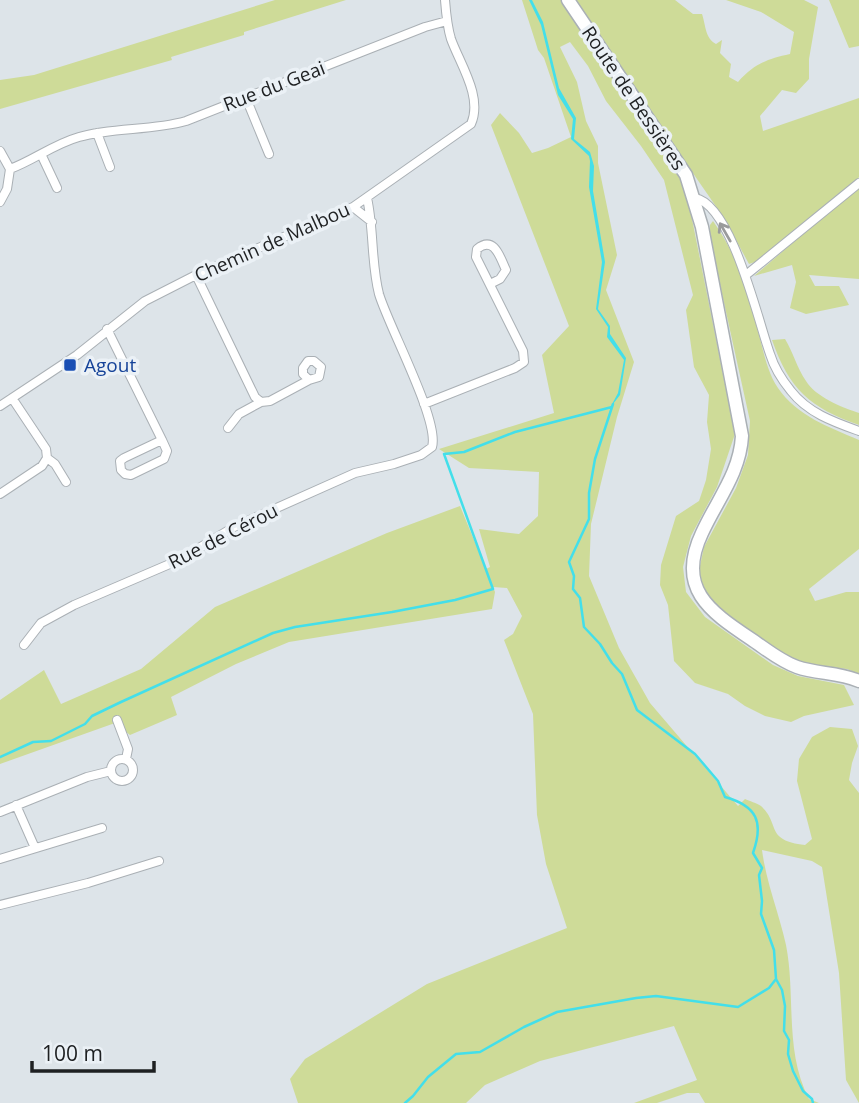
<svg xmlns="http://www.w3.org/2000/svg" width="859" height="1103" font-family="'Open Sans',sans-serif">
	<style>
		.green { fill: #cedb98 }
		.water { fill: #43dfea }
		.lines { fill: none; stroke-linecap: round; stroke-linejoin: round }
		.stream { stroke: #43dfea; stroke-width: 2.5 }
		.minor-casing { stroke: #aab0b5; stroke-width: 10 }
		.secondary-casing { stroke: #aab0b5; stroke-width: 15 }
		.minor { stroke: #fff; stroke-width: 8 }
		.secondary { stroke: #fff; stroke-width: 12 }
		.oneway { stroke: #9a9b9c }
		.transit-dot { fill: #1a4fb4; stroke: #ebf1f6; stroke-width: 2.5 }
		.labels { text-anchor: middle; stroke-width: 7; stroke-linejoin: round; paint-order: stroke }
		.street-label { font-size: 19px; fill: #1e2022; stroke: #ebf1f6 }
		.transit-label { font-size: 19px; fill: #164399; stroke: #ebf1f6; text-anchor: start }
	</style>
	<rect width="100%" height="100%" fill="#dde4e9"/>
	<path class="green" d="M275 0H346L244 32V35L171 57 172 60 0 109V80L34 75Z
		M522 0H561L678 170 686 189 735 434 717 487 691 536 683 567 686 592 705 617 773 665 798 676 844 685 854 705 804 716 791 722 765 716 745 706 728 694 695 683 674 661 668 605 660 585 661 565 676 516 699 501 706 480 711 449 707 422 709 395 694 367 686 310 693 295 664 180 641 146 606 101 588 66 570 42 560 47 577 82 586 121 598 146V163L617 255 606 290 634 362 617 417 591 524 589 576 619 648 650 703 738 806 745 799C749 801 757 803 761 806 781 824 764 840 805 845L812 839 797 781 799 759 812 737 830 727 852 729 858 746 852 763 849 780 859 793V1103L846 1080 839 973 822 867 812 861 762 850C766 882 779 913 786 945 796 996 784 1051 809 1099L819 1103H705L699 1093H687L657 1103H634L697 1080 674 1026 540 1061 485 1085 466 1103H298L290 1079 305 1059 427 984 567 928 546 864 537 815 533 714 504 640 513 634 522 616 507 588 493 587 495 592 492 609 289 642 236 664 171 697 177 715 130 735 115 723 0 764V700L44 670 61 704 141 669 215 607 387 533 460 506 486 569 490 567 479 529 519 534 538 516 539 472 469 468 439 449 554 413 542 355 569 326 491 125 500 113 519 133 532 153 548 148 571 137 544 58 538 50Z
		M573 0H675L693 14H702C706 26 705 38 716 44L722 40 720 53 731 64 729 77 738 82C754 64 767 59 790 54L794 32 761 12 726 0H804L818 7 809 59V79L796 93 782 90 760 116 763 131 859 98V177L855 183 758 261 749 264 724 218Z
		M829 0H859V46L849 48Z
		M859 186V279L809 275 815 286H839L849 305 806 314 790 308 796 282 792 265 754 276Z
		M713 221C738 256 747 290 758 331 763 349 767 372 778 388 797 416 829 427 859 440V549L809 589 815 601 846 592H859V674L847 669 819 666 794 660 731 619 713 603 703 589 698 575 704 547 736 488 748 455 750 421 710 239V225Z
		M785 339C793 352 797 368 806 381 816 397 841 407 859 413V425C810 408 789 389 772 340Z"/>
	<path class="water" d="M529 0H532L543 22 559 88 576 118 574 139 590 152 594 166 593 191 605 262 598 309 610 326V334L626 358 620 395 610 408 618 393 624 360 607 337 608 327 596 309 602 262 589 187 590 161 589 156 571 139 573 119 558 95 541 25Z"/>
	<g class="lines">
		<path class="stream" d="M613 404 595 459 589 493V519L569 562 574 576 573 589 580 598 584 627 600 644 612 663 622 674 637 710 695 754 718 781 725 797C757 806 764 822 753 853L762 868 759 875 762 901 761 914 774 950 776 979 782 990 785 1006 784 1031 789 1040 788 1054 793 1071 803 1091 812 1099 813 1103
			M0 757 33 742 51 741 85 724 92 716 121 702 273 633 295 627 392 612 455 600 493 589 444 454 464 452 515 432 612 407
			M405 1103 413 1096 428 1077 456 1054 480 1052 524 1027 557 1012 636 998 656 996 738 1007 769 988 776 979"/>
		<g class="minor-casing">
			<path id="minor" d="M246 98 269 154
				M97 133 110 167
				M0 151 10 169
				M41 154 57 188
				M10 169C34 160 54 144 79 137 114 127 151 131 186 121L425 27 447 21
				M695 198C732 205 758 321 770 354 774 367 782 380 791 391 808 413 834 422 859 431
				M0 202 7 189 10 169
				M353 207 372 222
				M196 275 255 397 261 402 239 414 228 428
				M746 275 859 183
				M107 329 162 440 167 451 164 459 131 475 125 474 121 470 120 461 124 458 162 440
				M261 402 270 401 309 380 319 377 321 367 314 361H308L303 368V374L309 380
				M424 404 515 368 524 362 523 351 476 257 477 249C494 235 500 257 506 270L500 279 490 284
				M0 406 77 355 145 301 196 275 353 207 471 124C483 97 460 64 451 39 447 26 446 13 445 0
				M47 458 55 464 66 482
				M0 494 42 466 47 458 46 449 12 398
				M24 645 41 623 74 605 179 560 234 527 355 473 394 464 421 455 432 447C440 421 388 325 379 294 371 263 374 229 367 198
				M117 720 128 749 126 759
				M111 770a11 11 0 1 1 22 0a11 11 0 1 1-22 0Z
				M16 805 35 848
				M0 812 87 777 111 771
				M0 859 102 828
				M0 905 88 883 159 861"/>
		</g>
		<g class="secondary-casing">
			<path id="secondary" d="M568 0 686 175 702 227 742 436C740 473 717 500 702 533 676 588 709 611 751 639 766 649 780 661 797 667 817 674 839 672 859 681"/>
		</g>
		<use href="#minor" class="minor"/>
		<use href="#secondary" class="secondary"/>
	</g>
	<defs><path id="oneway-shaft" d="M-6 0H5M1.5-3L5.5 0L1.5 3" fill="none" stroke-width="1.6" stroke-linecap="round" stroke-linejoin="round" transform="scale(1.75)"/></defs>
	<use class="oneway" href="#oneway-shaft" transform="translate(725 232) rotate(-120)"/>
	<rect class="transit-dot" x="63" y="358" width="14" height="14" rx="3.5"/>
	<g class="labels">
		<g class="street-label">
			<text transform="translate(274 86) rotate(-21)" y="7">Rue du Geai</text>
			<text transform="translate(634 98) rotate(56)" y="7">Route de Bessières</text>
			<text transform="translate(272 242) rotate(-24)" y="7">Chemin de Malbou</text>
			<text transform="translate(223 536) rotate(-27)" y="7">Rue de Cérou</text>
		</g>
		<g class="transit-label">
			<text x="84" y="372">Agout</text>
		</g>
	</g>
	<path d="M32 1061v10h122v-10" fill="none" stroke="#1e2022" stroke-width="3.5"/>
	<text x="42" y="1061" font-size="21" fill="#1e2022" stroke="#ebf1f6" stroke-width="5" paint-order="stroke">100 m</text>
</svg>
